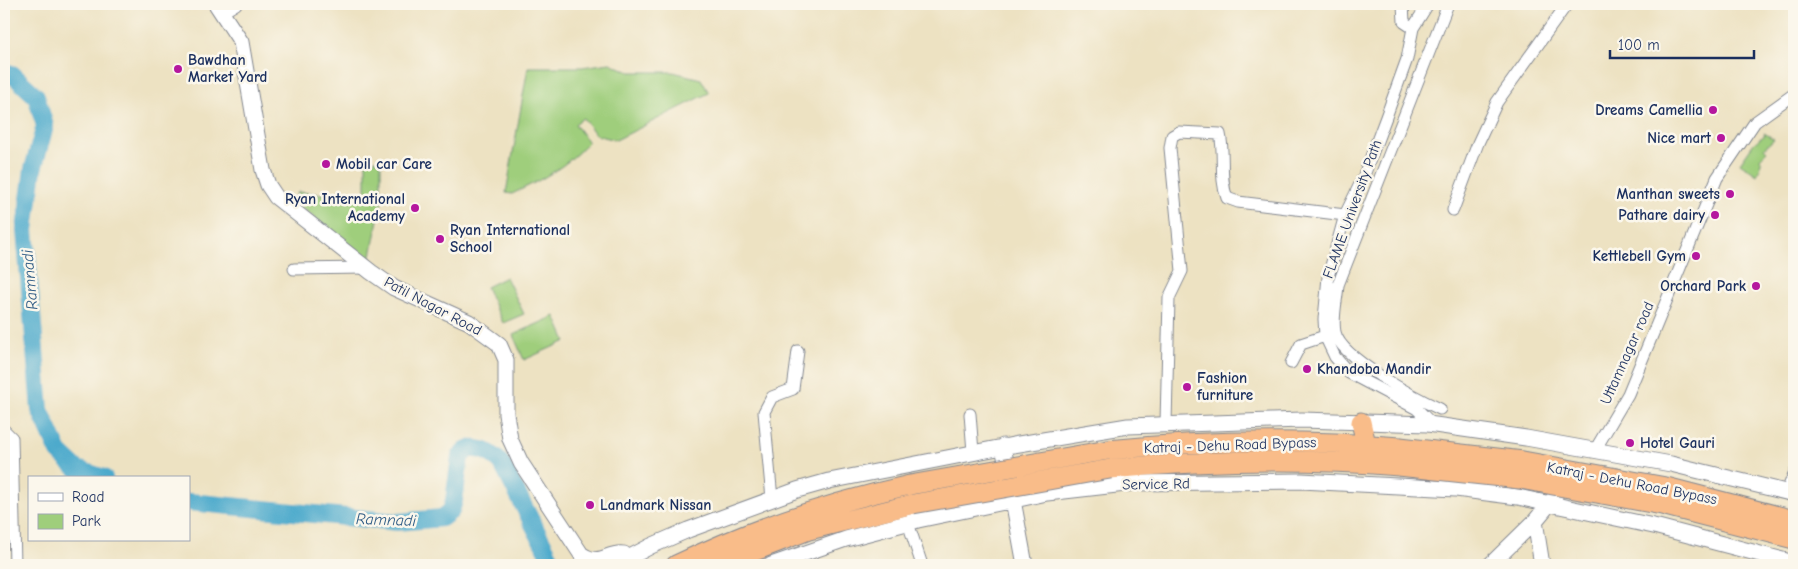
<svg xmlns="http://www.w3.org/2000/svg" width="1798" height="569" font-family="'Comic Neue',sans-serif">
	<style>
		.green { fill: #9fce7c; stroke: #5d7e6d }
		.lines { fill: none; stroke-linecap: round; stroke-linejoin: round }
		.river { stroke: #4eaacc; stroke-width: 18 }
		.minor-casing { stroke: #848890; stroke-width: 13 }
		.tertiary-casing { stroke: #848890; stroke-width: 17 }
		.trunk-casing { stroke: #848890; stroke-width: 21 }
		.minor { stroke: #fff; stroke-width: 11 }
		.tertiary { stroke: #fff; stroke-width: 15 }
		.trunk { stroke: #f9bc89; stroke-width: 19 }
		.trunk-bridge-casing { stroke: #848890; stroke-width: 21; stroke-linecap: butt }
		.trunk-bridge { stroke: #f9bc89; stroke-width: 19 }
		.poi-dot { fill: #b5179e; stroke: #fbf7ec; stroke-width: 2 }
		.labels { text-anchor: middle; stroke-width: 5; stroke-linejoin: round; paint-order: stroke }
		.poi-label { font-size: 15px; font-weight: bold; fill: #1b2f5e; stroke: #fbf7ec; text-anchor: start }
		.street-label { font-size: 15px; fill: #1b2f5e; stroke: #fbf7ec }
		.water-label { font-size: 16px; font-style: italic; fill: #2d5a84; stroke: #fbf7ec }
	</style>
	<rect width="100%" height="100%" fill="#fbf7ec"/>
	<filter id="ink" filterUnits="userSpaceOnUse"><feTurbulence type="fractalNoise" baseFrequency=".02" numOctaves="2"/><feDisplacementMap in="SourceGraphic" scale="10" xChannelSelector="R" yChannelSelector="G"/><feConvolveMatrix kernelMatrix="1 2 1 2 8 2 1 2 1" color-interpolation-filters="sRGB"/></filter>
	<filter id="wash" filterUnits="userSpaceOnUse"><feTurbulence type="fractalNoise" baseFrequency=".0096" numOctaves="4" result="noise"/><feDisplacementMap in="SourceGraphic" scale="20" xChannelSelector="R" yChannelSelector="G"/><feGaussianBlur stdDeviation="1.12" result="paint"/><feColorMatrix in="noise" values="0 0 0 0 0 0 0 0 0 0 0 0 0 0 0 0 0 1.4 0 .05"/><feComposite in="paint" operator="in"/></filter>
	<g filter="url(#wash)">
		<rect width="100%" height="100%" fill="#ede2c2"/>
		<path class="green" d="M610 63 630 72H673L701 79 709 93 616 140 596 135 583 118 575 124 588 142C567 167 541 180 512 194L506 193 528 67H582Z
			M1764 133 1774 139 1764 148 1767 151 1760 158 1762 163 1757 175 1740 163 1754 143 1765 135Z
			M366 160H381V194H366Z
			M298 192 382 199 370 261 294 202Z
			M506 277 524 314 503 323 486 287Z
			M555 316 566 341 524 360 513 335Z"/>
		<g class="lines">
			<path class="river" d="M4 72 12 74 36 96 45 126 33 169 25 230 40 410 59 452 77 469 104 478
				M189 502 398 522 442 518 451 511 454 501 460 457 467 449C484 448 491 452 502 464L554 565"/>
		</g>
	</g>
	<g filter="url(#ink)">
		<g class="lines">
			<g class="minor-casing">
				<path id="minor" d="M1403 4 1404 22 1413 28
					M1428 4 1413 28 1407 59 1386 117 1363 178 1345 215 1328 277 1324 319 1325 336 1335 357 1349 373 1417 409 1432 424
					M223 12 236 4
					M1453 210 1478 143 1497 102 1567 4
					M294 269 365 268
					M1291 363 1301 344 1325 336
					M1440 409C1416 398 1340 358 1335 332 1332 318 1337 300 1338 285L1448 4
					M970 414 973 452
					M1166 423 1169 298 1182 271 1170 148 1172 136 1179 132 1220 134C1225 155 1219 178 1227 198L1238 202 1345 215
					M4 430 12 438 15 565
					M1595 450 1628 394 1717 178 1755 122 1794 94
					M1787 491 1794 474
					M772 499 764 412 772 397 793 389 798 351
					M908 523 922 565"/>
			</g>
			<g class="tertiary-casing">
				<path id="tertiary" d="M216 4 241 42 263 170 268 185 276 197 371 272 394 288 469 322 499 344 506 360V414L510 439 521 463 581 554C602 568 607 551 624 554
					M1003 446 1025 565
					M615 565 651 546 688 530 797 490 829 481 1013 445 1128 426 1302 420 1428 424 1526 438 1671 464 1794 494
					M771 565 846 539 918 520 1047 493 1134 483 1301 481 1456 489 1518 497 1658 527 1794 563
					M1490 565 1535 521
					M1542 565 1535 521 1555 497"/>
			</g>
			<g class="trunk-casing">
				<path id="trunk" d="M1361 422 1366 444
					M1108 450C1205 440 1303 439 1400 447
					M1110 469C1206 460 1302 458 1399 466
					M1606 476 1666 487 1794 520
					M1602 494 1662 505 1794 539
					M676 565C751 529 828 503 910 485
					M719 565 809 530 913 504"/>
			</g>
			<use href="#minor" class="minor"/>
			<use href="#tertiary" class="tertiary"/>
			<use href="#trunk" class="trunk"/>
			<g class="trunk-bridge-casing">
				<path id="trunk-bridge" d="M1400 447 1523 461 1606 476
					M1399 466 1520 479 1602 494
					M910 485 1108 450
					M913 504 1110 469"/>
			</g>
			<use href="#trunk-bridge" class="trunk-bridge"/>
		</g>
	</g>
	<g class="poi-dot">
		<circle cx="178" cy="69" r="5"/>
		<circle cx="1713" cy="110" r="5"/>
		<circle cx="1721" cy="138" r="5"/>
		<circle cx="326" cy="164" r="5"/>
		<circle cx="1730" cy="194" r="5"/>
		<circle cx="415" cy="208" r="5"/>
		<circle cx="1715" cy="215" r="5"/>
		<circle cx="440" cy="239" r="5"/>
		<circle cx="1696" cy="256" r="5"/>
		<circle cx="1756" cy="286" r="5"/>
		<circle cx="1307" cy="369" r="5"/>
		<circle cx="1187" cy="387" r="5"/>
		<circle cx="1630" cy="443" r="5"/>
		<circle cx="590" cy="505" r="5"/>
	</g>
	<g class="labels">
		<g class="poi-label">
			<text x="188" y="65">Bawdhan<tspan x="188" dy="17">Market Yard</tspan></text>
			<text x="1703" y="115" text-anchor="end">Dreams Camellia</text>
			<text x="1711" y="143" text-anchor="end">Nice mart</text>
			<text x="336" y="169">Mobil car Care</text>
			<text x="1720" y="199" text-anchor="end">Manthan sweets</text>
			<text x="405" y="204" text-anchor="end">Ryan International<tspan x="405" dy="17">Academy</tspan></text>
			<text x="1705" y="220" text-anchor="end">Pathare dairy</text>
			<text x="450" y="235">Ryan International<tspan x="450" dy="17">School</tspan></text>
			<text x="1686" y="261" text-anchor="end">Kettlebell Gym</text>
			<text x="1746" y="291" text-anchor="end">Orchard Park</text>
			<text x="1317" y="374">Khandoba Mandir</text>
			<text x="1197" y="383">Fashion<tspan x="1197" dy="17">furniture</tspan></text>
			<text x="1640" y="448">Hotel Gauri</text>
			<text x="600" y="510">Landmark Nissan</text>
		</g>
		<g class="street-label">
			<text transform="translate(1352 209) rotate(-70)" y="5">FLAME University Path</text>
			<text transform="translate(433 306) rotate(28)" y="5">Patil Nagar Road</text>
			<text transform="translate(1627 353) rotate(-66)" y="5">Uttamnagar road</text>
			<text transform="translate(1230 445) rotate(-2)" y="5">Katraj - Dehu Road Bypass</text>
			<text transform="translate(1632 483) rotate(11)" y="5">Katraj - Dehu Road Bypass</text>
			<text transform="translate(1156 484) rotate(-1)" y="5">Service Rd</text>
		</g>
		<g class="water-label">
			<text transform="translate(29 280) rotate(-95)" y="6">Ramnadi</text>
			<text transform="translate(386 519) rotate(2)" y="6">Ramnadi</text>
		</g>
	</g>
	<rect width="1798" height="569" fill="none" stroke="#fbf7ec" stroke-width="20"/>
	<rect x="28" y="476" width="162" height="65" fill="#fbf7ec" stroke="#a1a7b3"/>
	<rect x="38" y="493" width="25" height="8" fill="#ffffff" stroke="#a1a7b3"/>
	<text x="72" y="502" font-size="15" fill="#1b2f5e">Road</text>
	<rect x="38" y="514" width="25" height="15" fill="#9fce7c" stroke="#a1a7b3"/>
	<text x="72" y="526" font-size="15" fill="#1b2f5e">Park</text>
	<path d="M1610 50v8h144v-8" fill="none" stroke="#1b2f5e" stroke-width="2.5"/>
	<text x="1618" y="50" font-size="15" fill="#1b2f5e" stroke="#fbf7ec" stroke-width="4" paint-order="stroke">100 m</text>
</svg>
